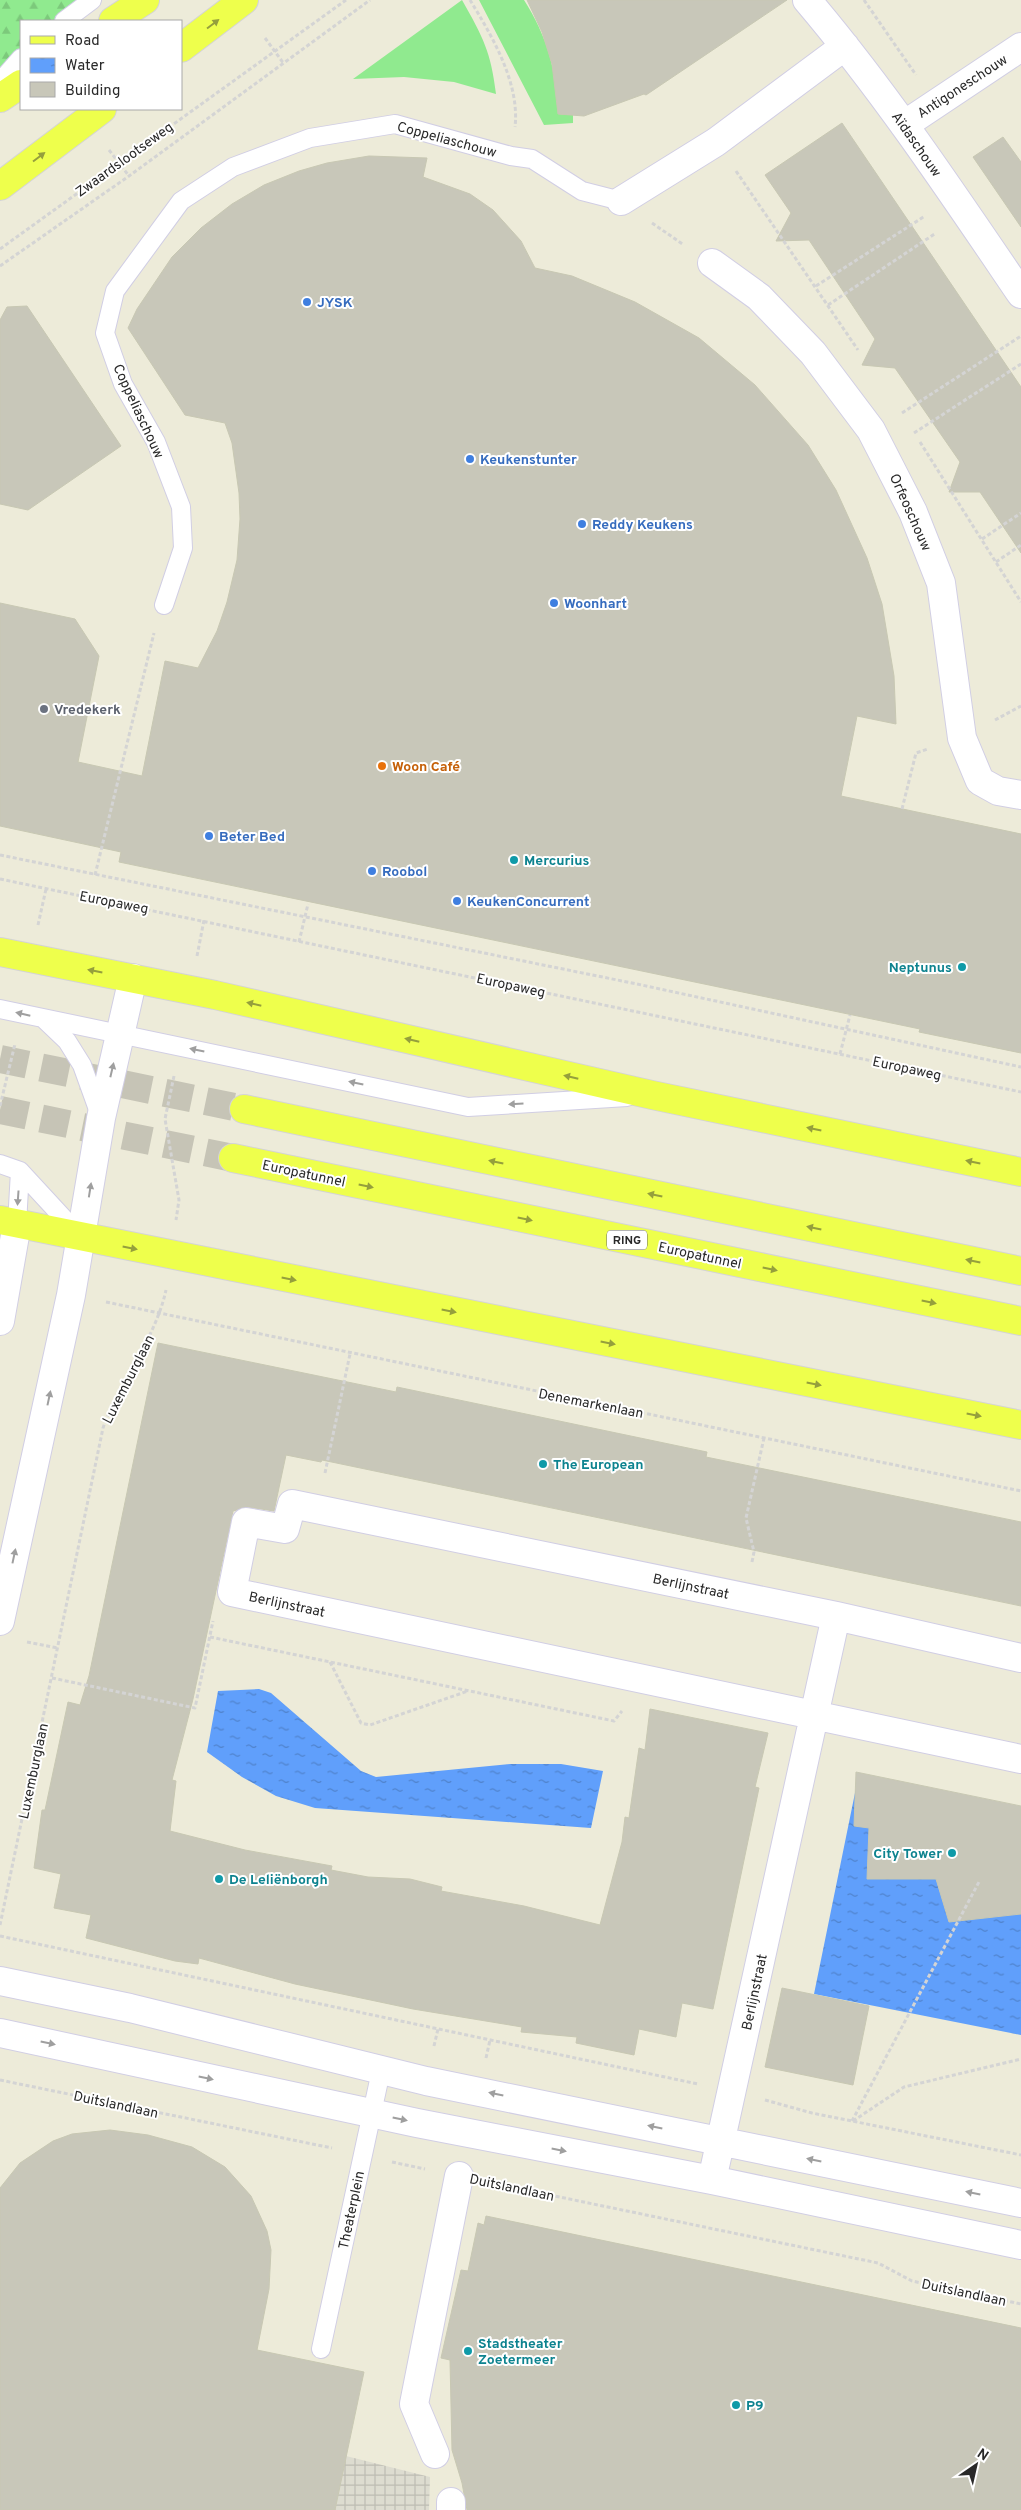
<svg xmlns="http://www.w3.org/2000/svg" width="1021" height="2510" font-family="Overpass,sans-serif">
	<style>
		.grass { fill: #90ea8f }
		.forest { fill: url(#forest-firs) }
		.plaza { fill: url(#plaza-grid) }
		.water { fill: url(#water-ripples) }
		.building { fill: #c8c7b9; stroke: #c8c8b3 }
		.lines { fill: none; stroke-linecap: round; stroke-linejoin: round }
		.primary-tunnel { stroke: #c6c4b6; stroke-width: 28; stroke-dasharray: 28 14; stroke-linecap: butt }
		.lane-casing { stroke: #d1cee4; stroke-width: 20 }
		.street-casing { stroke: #d1cee4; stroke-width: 30 }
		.secondary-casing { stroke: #d1cee4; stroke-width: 30 }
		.primary-casing { stroke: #d4d4d4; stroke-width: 30 }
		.path { stroke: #d4d4d4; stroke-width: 3; stroke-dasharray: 4 2.5; stroke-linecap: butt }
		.lane { stroke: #fff; stroke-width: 18 }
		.street { stroke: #fff; stroke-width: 28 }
		.secondary { stroke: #fff; stroke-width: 28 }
		.primary { stroke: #eeff4c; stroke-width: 28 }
		.oneway { fill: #959f3c }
		.oneway2 { fill: #9f9f9f }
		.shop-dot { fill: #3f7fe0; stroke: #fff; stroke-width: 2 }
		.worship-dot { fill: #6b7280; stroke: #fff; stroke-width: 2 }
		.food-dot { fill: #e8710a; stroke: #fff; stroke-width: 2 }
		.culture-dot { fill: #0f9aa8; stroke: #fff; stroke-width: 2 }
		.labels { text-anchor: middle; stroke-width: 4; stroke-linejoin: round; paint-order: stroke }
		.shield { fill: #fff; stroke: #696969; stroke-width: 1 }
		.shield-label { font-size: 12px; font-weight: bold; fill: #292929 }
		.street-label { font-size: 14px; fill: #292929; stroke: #fff }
		.shop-label { font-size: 14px; font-weight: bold; fill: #366cbe; stroke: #fff; text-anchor: start }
		.worship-label { font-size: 14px; font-weight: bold; fill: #5b616d; stroke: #fff; text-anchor: start }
		.food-label { font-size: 14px; font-weight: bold; fill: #c56008; stroke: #fff; text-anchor: start }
		.culture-label { font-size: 14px; font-weight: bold; fill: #0d838f; stroke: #fff; text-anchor: start }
	</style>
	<defs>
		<pattern id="forest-firs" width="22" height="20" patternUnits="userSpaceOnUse" patternTransform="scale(1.25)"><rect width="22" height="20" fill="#90ea8f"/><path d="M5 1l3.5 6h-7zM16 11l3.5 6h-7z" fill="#7cc97b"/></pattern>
		<pattern id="plaza-grid" width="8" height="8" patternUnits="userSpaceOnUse" patternTransform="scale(1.25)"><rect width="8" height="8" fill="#dddcd0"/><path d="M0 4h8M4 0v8" fill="none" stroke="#bebdb3"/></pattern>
		<pattern id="water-ripples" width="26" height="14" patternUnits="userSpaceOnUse" patternTransform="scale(1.25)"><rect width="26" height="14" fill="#609ffb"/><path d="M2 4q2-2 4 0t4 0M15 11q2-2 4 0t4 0" fill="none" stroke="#4f82cb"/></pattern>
	</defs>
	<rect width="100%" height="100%" fill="#edebd9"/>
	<path class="grass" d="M462 0C483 37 491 52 496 94L454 82 404 77 353 79Z
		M479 0H524C547 36 557 72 558 114L573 115V123L544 125Z"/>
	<path class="forest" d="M0 0H87L60 21H21V52L0 69Z"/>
	<path class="plaza" d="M346 2456 430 2477 429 2510H335Z"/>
	<path class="water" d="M259 1689 271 1693 361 1771 376 1777 510 1764H561L603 1771 591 1828 315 1808 276 1796 242 1777 207 1752 218 1691Z
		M856 1788 864 1789 856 1826 889 1829 878 1879H964L1021 1888V2035L814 1994Z"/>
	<path class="building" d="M527 0H787L646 95 644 94 584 116 558 114 552 64 542 32Z
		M842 123 1021 387V553L980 492H949L960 462 895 368 862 365 875 339 809 240 776 241 791 213 765 175Z
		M1003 137 1021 162V227L973 157Z
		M369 156 427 158 423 177 470 194 493 210 521 241 535 268 572 276 635 302 699 338 755 385 808 445 836 490 867 558 882 604 894 676 896 724 857 716 841 796 1021 834V1053L919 1032 920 1029 119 862 121 852 0 826V603L75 619 99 656 78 762 142 776 165 661 198 668 217 631 227 602 237 560 240 519 239 493 232 443 225 423 185 415 128 328 137 309 172 257 201 228 232 204 264 185 299 171 327 163Z
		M27 306 121 446 28 510 0 504V320L7 307Z
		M158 1343 396 1392 397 1387 707 1452 706 1457 1021 1522V1606L322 1460 321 1462 286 1455 274 1511 248 1507 233 1511 193 1699 172 1780 176 1781 170 1831 245 1850 332 1866 331 1870 368 1877 410 1879 442 1887 441 1891 524 1906 600 1925 622 1842 625 1817 629 1818 639 1748 645 1750 650 1709 768 1733 755 1787 759 1788 713 2009 682 2003 676 2037 639 2029 634 2055 576 2043 577 2037 521 2032 522 2027 413 2009 295 1984 199 1958 198 1964 175 1961 86 1938 91 1915 54 1908 61 1874 34 1868 42 1810H45L68 1702 80 1705 89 1676Z
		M856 1772 1021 1806V1914L949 1922 936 1879H867L869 1828 854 1826Z
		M782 1988 869 2006 853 2085 765 2067Z
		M110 2130 148 2135 192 2147 225 2167 251 2196 267 2231 271 2250 269 2289 257 2350 364 2372 335 2510H0V2188L20 2163 53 2141 72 2134Z
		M486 2216 1021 2328V2510H467L462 2483 452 2450 450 2360 441 2358 461 2270 468 2271 478 2223 484 2225Z"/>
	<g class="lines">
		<path class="primary-tunnel" d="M0 1059 244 1109
			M0 1110 233 1158"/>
		<g class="lane-casing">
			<path id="lane" d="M64 21 92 0
				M0 82 21 58
				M164 605 183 548 181 507 156 442 123 384 105 333 115 291 181 201 233 167 310 138 395 124 511 156 532 159 582 191 621 201
				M0 1009 468 1107 627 1097
				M45 1020 67 1041 82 1065 100 1115
				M0 1164 20 1171 80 1236
				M17 1224 20 1171
				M321 2349 381 2071"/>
		</g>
		<g class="street-casing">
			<path id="street" d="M807 0C885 92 953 194 1021 294
				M904 125 1021 47
				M621 201 716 142 845 46
				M712 263 759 297 813 353 871 430 913 512 941 583 962 738 980 781 998 791 1021 795
				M1021 1658 836 1616 292 1504 285 1529 246 1522 232 1592 1021 1759
				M0 1981 130 2008 426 2081 1021 2203
				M0 2033 417 2123 712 2180 1021 2245
				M712 2180 836 1616
				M435 2454 414 2404 459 2176
				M451 2502V2510"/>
		</g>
		<g class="secondary-casing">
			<path id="secondary" d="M0 1321 17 1224
				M0 1621 71 1295 101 1118 133 978"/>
		</g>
		<g class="primary-casing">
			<path id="primary" d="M113 21 145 0
				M181 48 244 0
				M0 98 21 84
				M0 186 102 109
				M0 952 215 995 652 1095 1021 1172
				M244 1109 1021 1271
				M233 1158 1021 1321
				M0 1220 1021 1425"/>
		</g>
		<path class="path" d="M470 0C492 36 520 83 515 127
			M864 0 916 75
			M265 38 284 64
			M109 150 129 176
			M736 171 858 350
			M652 223 684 245
			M0 249 346 0
			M0 266 129 176 370 0
			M816 286 925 216
			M828 305 936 233
			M902 413 1021 336
			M914 433 1021 364
			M920 442 1021 602
			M982 539 1021 513
			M996 562 1021 545
			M995 720 1021 706
			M902 809 916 753 928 749
			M0 855 637 984 1021 1067
			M95 875 154 633
			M0 879 1021 1092
			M38 925 46 889
			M299 942 308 904
			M197 956 204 920
			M840 1054 850 1015
			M174 1076 165 1119 179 1200 176 1220
			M0 1106 15 1044
			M106 1302 1021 1491
			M325 1473 350 1354
			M752 1562 754 1552 746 1518 764 1438
			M210 1637 614 1721 622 1711
			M27 1642 58 1648
			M330 1662 361 1723 370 1725 468 1691
			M52 1678 195 1708 213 1621
			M0 1925 103 1428C120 1380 155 1340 166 1290
			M0 1936 698 2084
			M434 2046 438 2029
			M486 2058 490 2040
			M0 2080 332 2148
			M765 2100 812 2113 1021 2155
			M852 2121 980 1880
			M853 2121 904 2087 1021 2059
			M392 2162 425 2169
			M492 2183 878 2263 912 2281 1021 2304"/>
		<use href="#lane" class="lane"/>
		<use href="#street" class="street"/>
		<use href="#secondary" class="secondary"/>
		<use href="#primary" class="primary"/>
	</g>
	<defs><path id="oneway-solid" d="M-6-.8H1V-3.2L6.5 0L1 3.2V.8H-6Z" transform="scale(1.25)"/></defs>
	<g class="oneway">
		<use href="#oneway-solid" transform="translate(213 24) rotate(-37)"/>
		<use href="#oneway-solid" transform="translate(39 157) rotate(-37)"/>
		<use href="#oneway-solid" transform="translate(95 971) rotate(-169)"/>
		<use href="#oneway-solid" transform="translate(254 1004) rotate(-167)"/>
		<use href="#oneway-solid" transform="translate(412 1040) rotate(-167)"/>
		<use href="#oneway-solid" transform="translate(571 1077) rotate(-167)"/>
		<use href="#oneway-solid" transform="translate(814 1129) rotate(-168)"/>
		<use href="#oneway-solid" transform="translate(496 1162) rotate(-168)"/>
		<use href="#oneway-solid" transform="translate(973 1162) rotate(-168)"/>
		<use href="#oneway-solid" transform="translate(366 1186) rotate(12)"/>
		<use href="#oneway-solid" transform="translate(655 1195) rotate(-168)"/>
		<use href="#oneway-solid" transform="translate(525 1219) rotate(12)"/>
		<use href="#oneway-solid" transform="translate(814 1228) rotate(-168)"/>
		<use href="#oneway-solid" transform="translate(130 1248) rotate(11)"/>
		<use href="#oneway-solid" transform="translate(973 1261) rotate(-168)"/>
		<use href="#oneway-solid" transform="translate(770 1269) rotate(12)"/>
		<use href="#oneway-solid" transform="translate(289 1279) rotate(11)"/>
		<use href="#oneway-solid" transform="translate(929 1302) rotate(12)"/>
		<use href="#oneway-solid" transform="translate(449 1311) rotate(11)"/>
		<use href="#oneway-solid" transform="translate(608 1343) rotate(11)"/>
		<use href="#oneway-solid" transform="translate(814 1384) rotate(11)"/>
		<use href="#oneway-solid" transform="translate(974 1415) rotate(11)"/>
	</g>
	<g class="oneway2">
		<use href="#oneway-solid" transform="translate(23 1014) rotate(-167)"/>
		<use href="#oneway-solid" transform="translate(197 1050) rotate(-168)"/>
		<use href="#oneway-solid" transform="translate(112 1070) rotate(-77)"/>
		<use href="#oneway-solid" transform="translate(356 1083) rotate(-168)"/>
		<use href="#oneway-solid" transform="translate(516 1104) rotate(177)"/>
		<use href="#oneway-solid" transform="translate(90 1190) rotate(-81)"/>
		<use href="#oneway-solid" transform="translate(18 1198) rotate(94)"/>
		<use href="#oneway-solid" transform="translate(49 1398) rotate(-78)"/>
		<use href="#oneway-solid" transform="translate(14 1556) rotate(-78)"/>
		<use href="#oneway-solid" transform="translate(48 2043) rotate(12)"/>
		<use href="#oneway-solid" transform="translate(206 2078) rotate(12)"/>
		<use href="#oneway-solid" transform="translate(496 2094) rotate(-168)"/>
		<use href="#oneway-solid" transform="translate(400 2119) rotate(12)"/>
		<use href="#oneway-solid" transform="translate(655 2127) rotate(-168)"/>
		<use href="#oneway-solid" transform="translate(559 2150) rotate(11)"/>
		<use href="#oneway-solid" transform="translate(814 2160) rotate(-168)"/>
		<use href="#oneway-solid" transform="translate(973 2193) rotate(-168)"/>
	</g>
	<g class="shop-dot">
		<circle cx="307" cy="302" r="5"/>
		<circle cx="470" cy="459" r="5"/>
		<circle cx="582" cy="524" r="5"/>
		<circle cx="554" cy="603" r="5"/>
		<circle cx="209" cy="836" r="5"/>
		<circle cx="372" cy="871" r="5"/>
		<circle cx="457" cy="901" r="5"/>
	</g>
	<circle class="worship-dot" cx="44" cy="709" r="5"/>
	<circle class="food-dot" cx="382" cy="766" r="5"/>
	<g class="culture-dot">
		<circle cx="514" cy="860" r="5"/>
		<circle cx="962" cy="967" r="5"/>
		<circle cx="543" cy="1464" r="5"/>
		<circle cx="952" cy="1853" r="5"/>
		<circle cx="219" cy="1879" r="5"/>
		<circle cx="468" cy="2351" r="5"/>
		<circle cx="736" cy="2405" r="5"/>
	</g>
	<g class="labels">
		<rect class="shield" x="607" y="1230.5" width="40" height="19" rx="4"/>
		<g class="shield-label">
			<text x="627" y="1244">RING</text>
		</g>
		<g class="street-label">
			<text transform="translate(962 86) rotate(-33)" y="5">Antigoneschouw</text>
			<text transform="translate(447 139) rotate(15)" y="5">Coppeliaschouw</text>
			<text transform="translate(917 144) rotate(55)" y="5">Aïdaschouw</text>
			<text transform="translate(124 159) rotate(-36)" y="5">Zwaardslootseweg</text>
			<text transform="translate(139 411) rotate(65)" y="5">Coppeliaschouw</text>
			<text transform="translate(911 512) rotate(66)" y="5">Orfeoschouw</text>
			<text transform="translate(114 902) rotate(11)" y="5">Europaweg</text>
			<text transform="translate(511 985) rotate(12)" y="5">Europaweg</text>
			<text transform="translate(907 1068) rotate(12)" y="5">Europaweg</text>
			<text transform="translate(304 1173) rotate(12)" y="5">Europatunnel</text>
			<text transform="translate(700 1255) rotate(12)" y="5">Europatunnel</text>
			<text transform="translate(128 1379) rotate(-63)" y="5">Luxemburglaan</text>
			<text transform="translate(591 1403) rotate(11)" y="5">Denemarkenlaan</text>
			<text transform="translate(691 1586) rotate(12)" y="5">Berlijnstraat</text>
			<text transform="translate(287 1604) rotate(12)" y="5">Berlijnstraat</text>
			<text transform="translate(33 1771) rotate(-78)" y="5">Luxemburglaan</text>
			<text transform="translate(754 1992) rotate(-78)" y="5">Berlijnstraat</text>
			<text transform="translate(116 2104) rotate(12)" y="5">Duitslandlaan</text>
			<text transform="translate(512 2187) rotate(12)" y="5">Duitslandlaan</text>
			<text transform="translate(351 2210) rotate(-78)" y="5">Theaterplein</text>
			<text transform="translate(964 2292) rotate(12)" y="5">Duitslandlaan</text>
		</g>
		<g class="shop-label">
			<text x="317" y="307">JYSK</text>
			<text x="480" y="464">Keukenstunter</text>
			<text x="592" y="529">Reddy Keukens</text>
			<text x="564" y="608">Woonhart</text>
			<text x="219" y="841">Beter Bed</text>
			<text x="382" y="876">Roobol</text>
			<text x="467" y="906">KeukenConcurrent</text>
		</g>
		<g class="worship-label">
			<text x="54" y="714">Vredekerk</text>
		</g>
		<g class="food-label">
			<text x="392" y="771">Woon Café</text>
		</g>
		<g class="culture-label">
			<text x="524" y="865">Mercurius</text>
			<text x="952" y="972" text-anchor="end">Neptunus</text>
			<text x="553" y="1469">The European</text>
			<text x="942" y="1858" text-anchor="end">City Tower</text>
			<text x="229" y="1884">De Leliënborgh</text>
			<text x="478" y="2348">Stadstheater<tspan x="478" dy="16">Zoetermeer</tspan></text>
			<text x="746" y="2410">P9</text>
		</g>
	</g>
	<rect x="20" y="20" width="162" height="90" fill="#ffffff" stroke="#a9a9a9"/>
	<rect x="30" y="36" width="25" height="8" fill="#eeff4c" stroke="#a9a9a9"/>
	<text x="65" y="45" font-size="15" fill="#292929">Road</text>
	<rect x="30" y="58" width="25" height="15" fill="url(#water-ripples)" stroke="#a9a9a9"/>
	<text x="65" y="70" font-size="15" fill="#292929">Water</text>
	<rect x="30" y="82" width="25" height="15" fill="#c8c7b9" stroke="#a9a9a9"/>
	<text x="65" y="95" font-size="15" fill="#292929">Building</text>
	<g transform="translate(976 2465) rotate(34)" stroke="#ffffff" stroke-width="4" paint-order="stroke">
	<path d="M0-4L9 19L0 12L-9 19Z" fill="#292929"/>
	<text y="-8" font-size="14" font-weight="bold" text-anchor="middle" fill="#292929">N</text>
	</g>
</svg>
